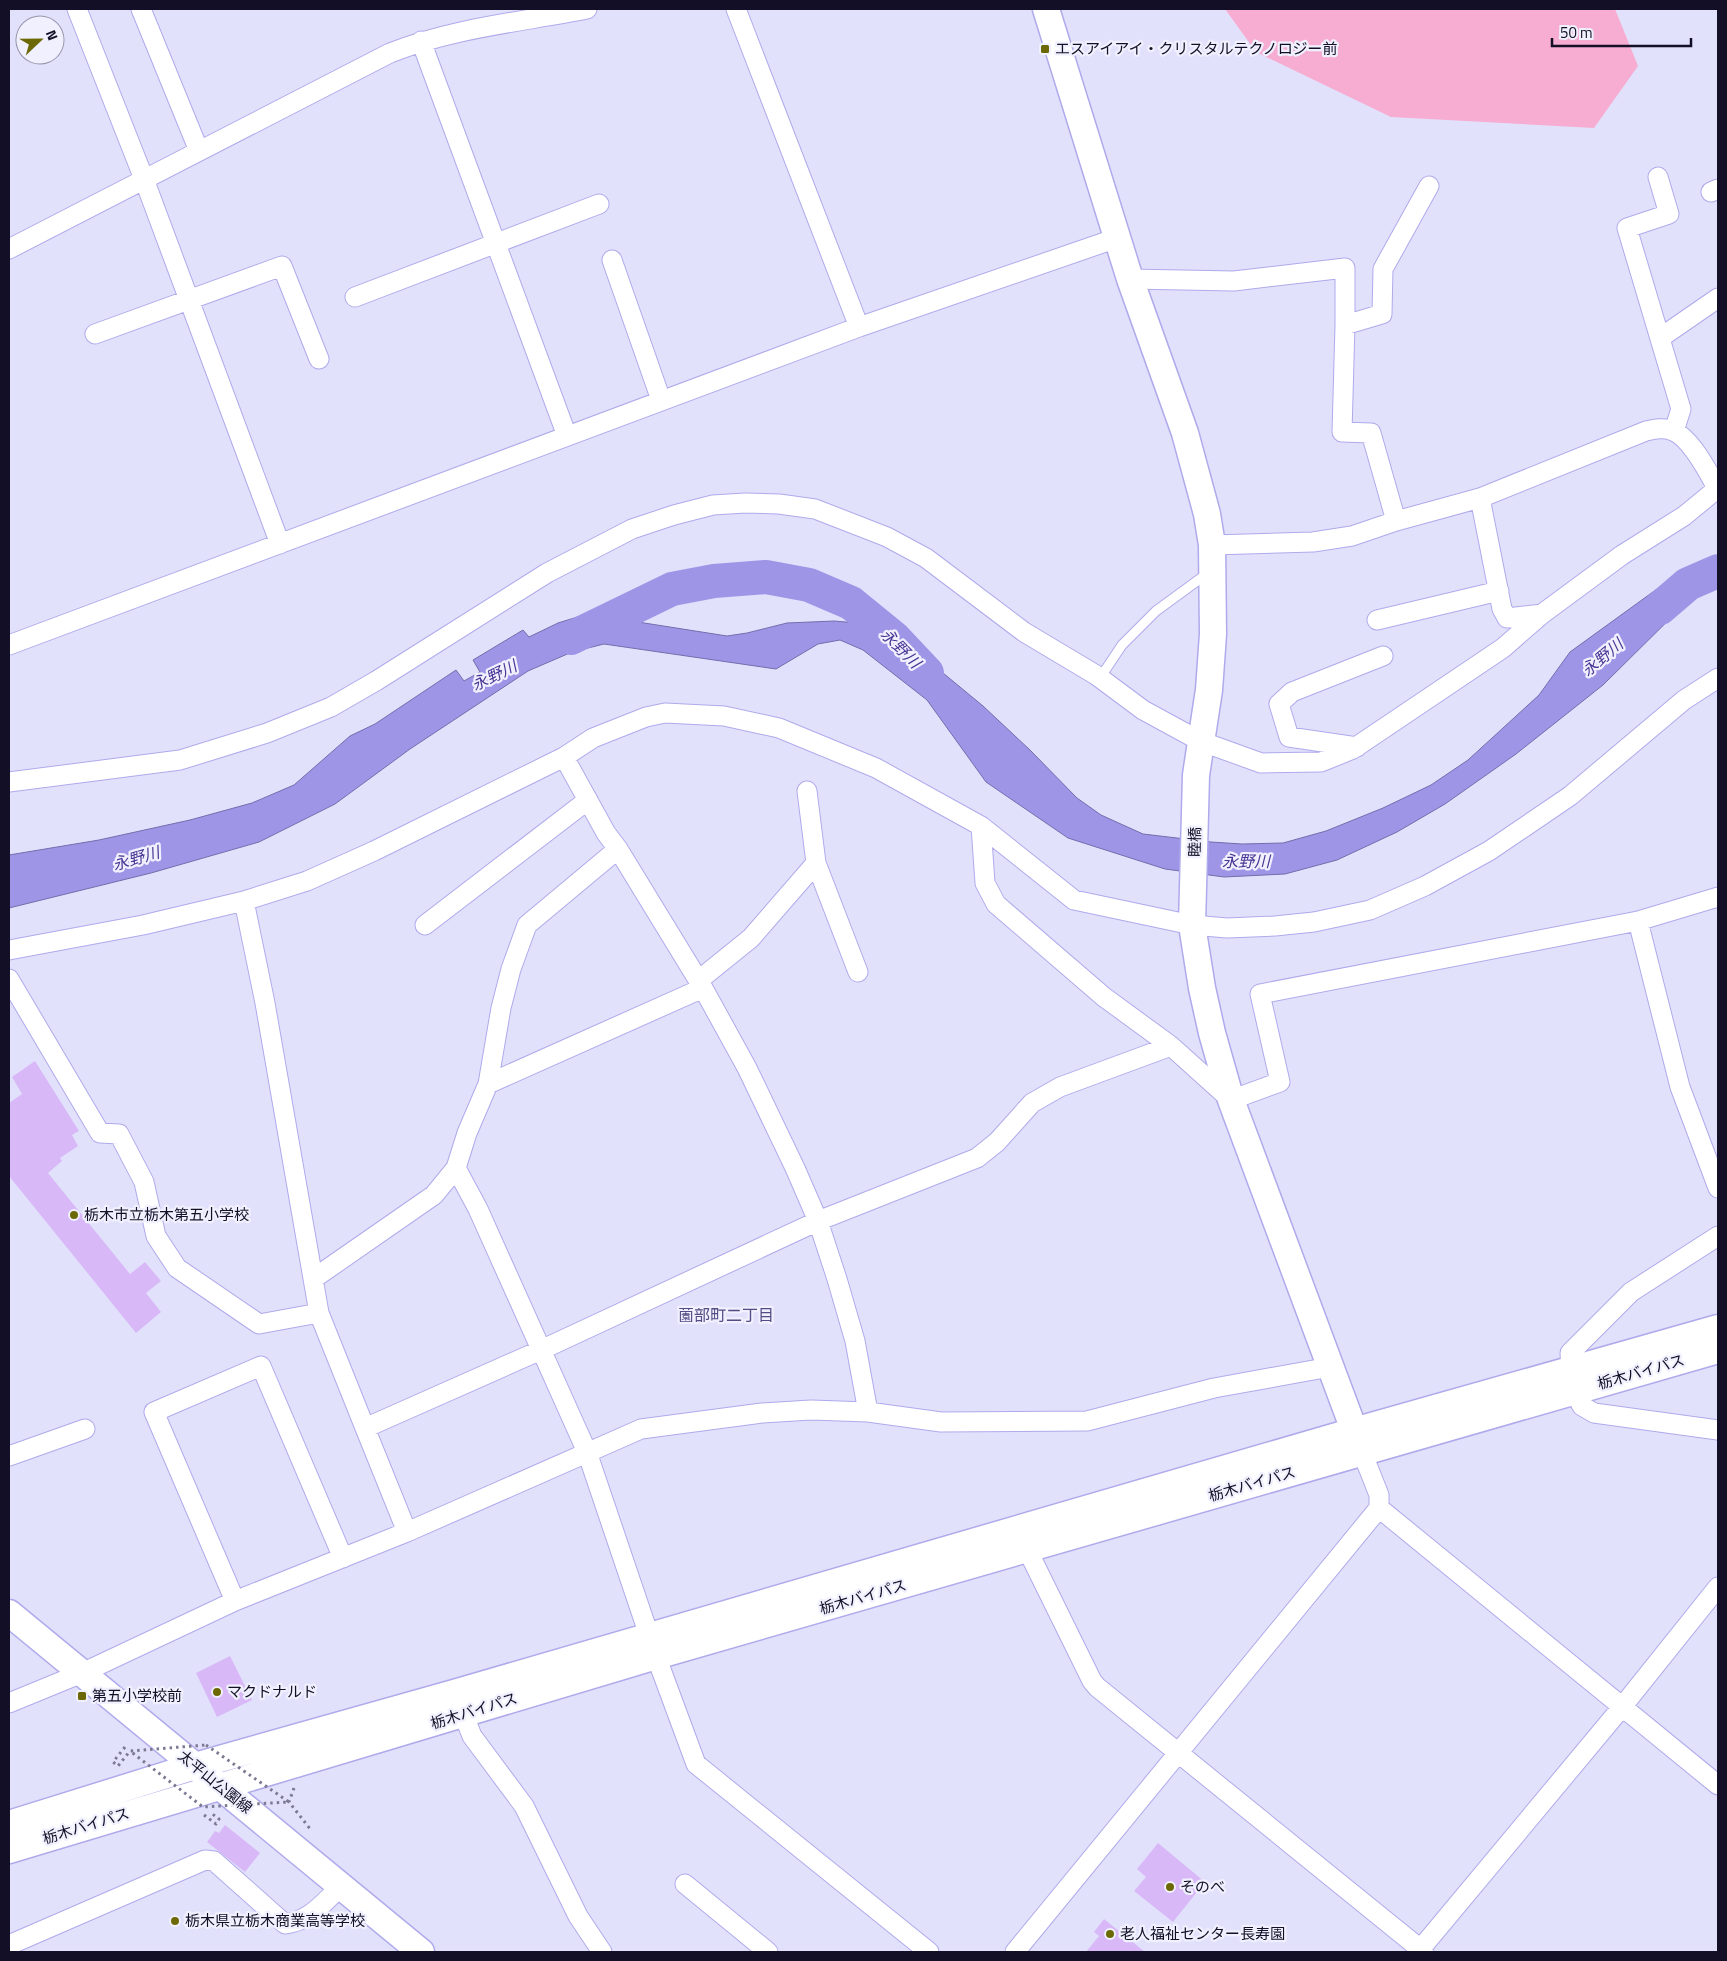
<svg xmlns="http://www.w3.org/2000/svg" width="1727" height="1961" font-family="'Titillium Web','Noto Sans JP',sans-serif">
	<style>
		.green { fill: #f7add2 }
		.water { fill: #9e95e7; stroke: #746dad }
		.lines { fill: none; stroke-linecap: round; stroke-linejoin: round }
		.river { stroke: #9e95e7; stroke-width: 34 }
		.building { fill: #d9b8f8 }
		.lane-casing { stroke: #afaaeb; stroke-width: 11 }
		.street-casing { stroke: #afaaeb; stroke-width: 21 }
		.secondary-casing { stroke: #afaaeb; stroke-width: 29 }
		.path { stroke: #7c7a93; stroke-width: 3; stroke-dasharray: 2.5 4; stroke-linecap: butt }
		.lane { stroke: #fff; stroke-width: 9 }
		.street { stroke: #fff; stroke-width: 19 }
		.secondary { stroke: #fff; stroke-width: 26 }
		.path-bridge { stroke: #7c7a93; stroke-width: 3; stroke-dasharray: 2.5 4; stroke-linecap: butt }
		.poi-dot { fill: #6c6904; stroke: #f0f0fe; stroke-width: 2 }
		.labels { text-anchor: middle; stroke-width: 4.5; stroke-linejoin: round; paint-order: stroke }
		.poi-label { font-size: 15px; fill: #120f26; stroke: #f0f0fe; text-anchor: start }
		.street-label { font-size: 15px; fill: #120f26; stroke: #f0f0fe }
		.water-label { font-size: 16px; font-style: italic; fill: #493594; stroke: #f0f0fe }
		.neighbourhood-label { font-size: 16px; fill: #534c85; stroke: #f0f0fe }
	</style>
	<rect width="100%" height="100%" fill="#e2e1fc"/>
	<path class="green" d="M1225 9H1615L1638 66 1594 128 1391 117 1256 52Z"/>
	<path class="water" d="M1686 568 1701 588 1603 685 1516 754 1445 804 1397 832 1337 860 1285 874 1224 877 1165 869 1068 838 986 782 927 700 863 650 840 640 818 644 776 669 604 644 572 652 528 671 410 749 335 804 259 842 151 873 9 908V855L99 840 190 820 252 803 294 785 350 736 375 724 456 670 464 681 480 672 473 660 523 630 529 637 558 623 587 614 727 636 747 633 787 623 834 621 869 624 920 654 983 706 1030 750 1077 798 1101 815 1143 834 1211 842 1242 844 1283 843 1326 831 1383 808 1431 785 1468 760 1539 695 1570 652Z"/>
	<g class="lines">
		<path class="river" d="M1660 608 1688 584 1718 571
			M571 638 672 589 714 581 766 577 809 585 851 603 894 638 927 673"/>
	</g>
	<path class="building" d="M35 1061 79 1131 72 1135 78 1146 60 1158 62 1161 48 1173 130 1274 145 1262 161 1281 146 1293 161 1312 136 1333 9 1176V1103L22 1094 12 1077Z
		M230 1656 252 1700 217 1717 196 1673Z
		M225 1825 260 1853 245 1872 207 1842 215 1831 219 1833Z
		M1158 1843 1205 1882 1173 1922 1134 1891 1146 1877 1137 1869Z
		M1104 1919 1145 1952H1086L1099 1936 1094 1932Z"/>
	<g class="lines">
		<g class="lane-casing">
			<path id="lane" d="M1100 678 1122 645 1156 611 1208 573"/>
		</g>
		<g class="street-casing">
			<path id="street" d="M77 9 144 179 280 544
				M141 9 199 151
				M736 9 859 327
				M421 41 567 436
				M1658 177 1669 214 1627 228 1681 409 1674 431
				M1711 192 1718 189
				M9 249 390 53C453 28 521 22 587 9
				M612 260 661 400
				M1130 279 1234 281 1345 268V325L1382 314 1383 269 1429 186
				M355 297 599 204
				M1345 325 1342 432 1371 433 1396 521
				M95 334 282 266 319 359
				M1660 338 1718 298
				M1480 498 1502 609 1507 618 1542 614
				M1212 545 1313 542 1352 536 1396 521 1480 498 1646 431C1655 429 1664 427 1673 431 1691 438 1709 473 1718 490
				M1377 620 1499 591
				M9 645 859 327 1117 238
				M1357 747 1289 737 1279 704 1292 692 1383 656
				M564 757 606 833 618 849 703 988 747 1068 795 1168 818 1221 837 1279 855 1341 868 1412
				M9 782 180 760 267 733 331 707 376 681 547 573 632 529 674 515 713 505 745 503 779 504 815 509 887 537 926 558 1024 632 1096 675 1143 710 1200 741 1261 763 1321 762 1353 749 1503 648 1542 614 1622 555 1684 516 1718 488
				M981 826 985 883 996 904 1104 997 1171 1046 1231 1100 1280 1082 1260 994 1638 921 1718 897
				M816 863 858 972
				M244 901 265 1003 319 1313 365 1428
				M1638 921 1680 1087 1718 1188
				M425 925 588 800
				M9 950 143 925 244 901 307 881 374 851 564 757 593 738 646 717 665 713 724 716 779 728 876 768 981 826 1074 900 1192 925 1227 928 1275 926 1314 922 1370 910 1425 886 1489 851 1570 796 1684 700 1718 678
				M9 979 100 1133 119 1134 144 1182 156 1236 177 1268 259 1324 319 1313
				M699 980 751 938 816 863 807 791
				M488 1084 703 988
				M456 1168 478 1209 587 1452 656 1656 696 1764 929 1952
				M313 1279 434 1195 456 1168 467 1133 488 1084 501 1008 511 969 527 925 618 849
				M1571 1371 1570 1353 1631 1292 1718 1236
				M1574 1391 1582 1406 1594 1413 1718 1430
				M9 1456 85 1429
				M1379 1508 1718 1785
				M407 1532 365 1428 541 1350 818 1221 977 1158 997 1142 1032 1103 1060 1087 1171 1046
				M1027 1549 1092 1681 1097 1687 1424 1952
				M235 1601 154 1412 261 1366 343 1558
				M9 1703 82 1673 235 1601 407 1532 641 1429 762 1413 811 1410 868 1412 941 1422 1087 1421 1214 1388 1330 1367
				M459 1703 472 1736 524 1806 578 1916 602 1952
				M685 1884 768 1952
				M9 1945 205 1860 214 1861 285 1924C310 1921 323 1903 341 1886
				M1015 1952 1379 1508V1495L1362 1452
				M1418 1952 1622 1707 1718 1587"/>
		</g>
		<g class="secondary-casing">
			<path id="secondary" d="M1046 9 1130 279 1185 433 1207 514 1212 545 1213 634 1209 690 1196 775 1192 925 1202 988 1212 1033 1231 1100 1360 1446
				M9 1613 421 1952
				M9 1824 195 1766 454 1693 1354 1431 1718 1328
				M9 1850 656 1656 1718 1350"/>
		</g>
		<path class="path" d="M125 1747 113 1762 118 1766 130 1751
			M294 1788 289 1802 311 1830
			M204 1815 216 1824 219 1819 211 1813"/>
		<use href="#lane" class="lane"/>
		<use href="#street" class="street"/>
		<use href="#secondary" class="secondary"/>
		<path class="path-bridge" d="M206 1745 289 1802 203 1807 130 1751Z"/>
	</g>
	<g class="poi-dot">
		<rect x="1040" y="44" width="10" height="10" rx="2.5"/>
		<circle cx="74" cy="1215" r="5"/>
		<circle cx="217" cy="1692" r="5"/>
		<rect x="77" y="1691" width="10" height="10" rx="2.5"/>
		<circle cx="1170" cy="1887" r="5"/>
		<circle cx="175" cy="1921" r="5"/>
		<circle cx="1110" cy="1934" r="5"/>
	</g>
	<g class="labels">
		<g class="poi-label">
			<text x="1055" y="54">エスアイアイ・クリスタルテクノロジー前</text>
			<text x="84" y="1220">栃木市立栃木第五小学校</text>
			<text x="227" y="1697">マクドナルド</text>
			<text x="92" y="1701">第五小学校前</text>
			<text x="1180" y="1892">そのべ</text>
			<text x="185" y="1926">栃木県立栃木商業高等学校</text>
			<text x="1120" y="1939">老人福祉センター長寿園</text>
		</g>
		<g class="street-label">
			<text transform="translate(1195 842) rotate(-89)" y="5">睦橋</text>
			<text transform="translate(1641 1372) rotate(-16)" y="5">栃木バイパス</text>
			<text transform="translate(1252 1484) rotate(-16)" y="5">栃木バイパス</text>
			<text transform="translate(863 1597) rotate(-16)" y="5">栃木バイパス</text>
			<text transform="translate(474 1711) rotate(-17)" y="5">栃木バイパス</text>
			<text transform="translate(215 1782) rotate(39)" y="5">太平山公園線</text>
			<text transform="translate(86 1826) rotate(-17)" y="5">栃木バイパス</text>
		</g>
		<g class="water-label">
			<text transform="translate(901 648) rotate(45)" y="6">永野川</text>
			<text transform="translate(1602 657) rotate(-40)" y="6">永野川</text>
			<text transform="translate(494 675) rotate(-26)" y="6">永野川</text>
			<text transform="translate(136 858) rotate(-16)" y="6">永野川</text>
			<text x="1246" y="867">永野川</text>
		</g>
		<g class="neighbourhood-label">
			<text x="726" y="1321">薗部町二丁目</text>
		</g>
	</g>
	<rect width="1727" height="1961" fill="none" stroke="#120f26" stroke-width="20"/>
	<g transform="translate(40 40) rotate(68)"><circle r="24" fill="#f0f0fe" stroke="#9796a8"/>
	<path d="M0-4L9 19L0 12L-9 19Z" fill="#6c6904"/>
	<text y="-8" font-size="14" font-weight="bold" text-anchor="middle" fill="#120f26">N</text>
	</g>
	<path d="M1552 38v8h139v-8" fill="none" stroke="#120f26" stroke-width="2.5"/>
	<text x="1560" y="38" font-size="15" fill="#120f26" stroke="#f0f0fe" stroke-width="4" paint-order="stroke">50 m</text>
</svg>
